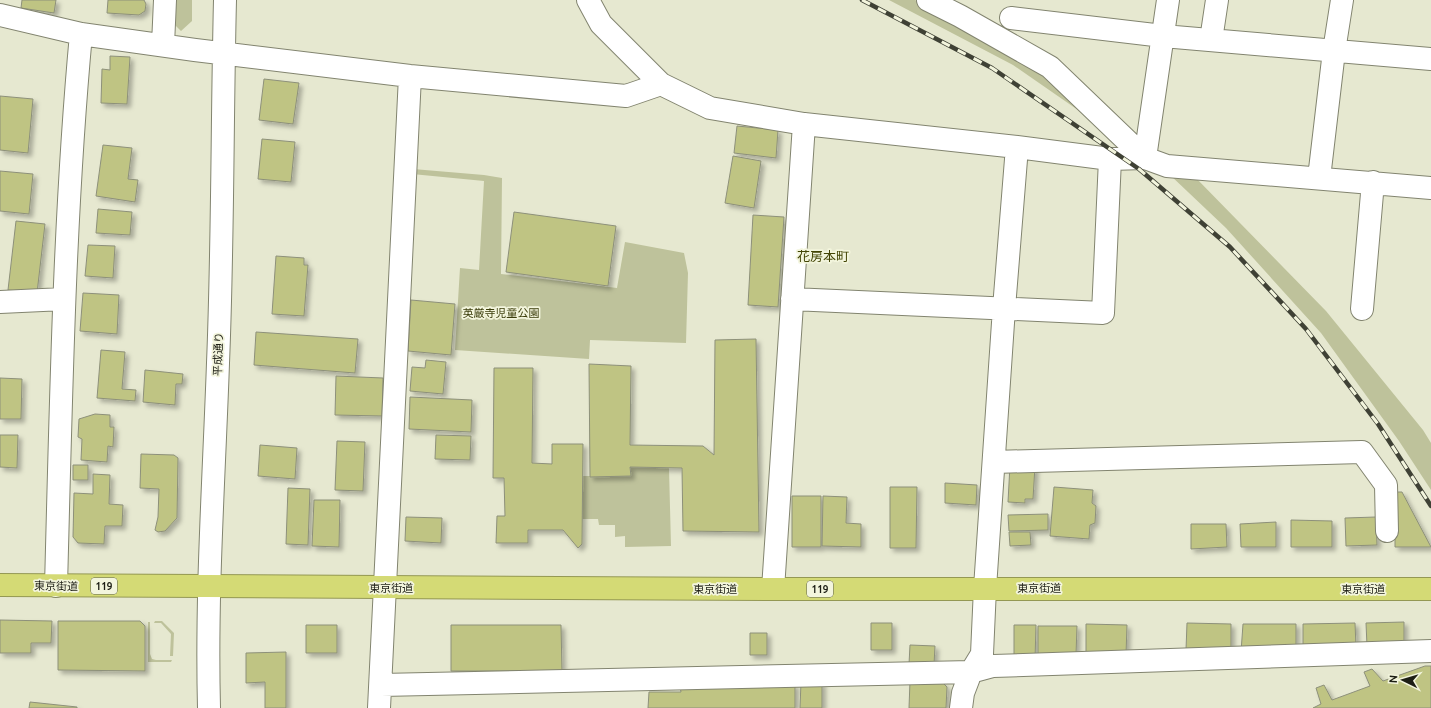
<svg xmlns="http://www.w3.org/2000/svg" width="1431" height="708" font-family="Ubuntu,'Noto Sans JP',sans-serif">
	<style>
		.green { fill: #bec29b }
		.building { fill: #bfc483; stroke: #8d907a; filter: url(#shadow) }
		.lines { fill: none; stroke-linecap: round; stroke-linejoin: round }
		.minor-casing { stroke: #82846f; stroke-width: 24 }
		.highway-casing { stroke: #949853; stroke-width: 24 }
		.minor { stroke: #fff; stroke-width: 22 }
		.highway { stroke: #d4da75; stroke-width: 22 }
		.rail-casing { stroke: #3f4135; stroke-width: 4.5 }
		.rail { stroke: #f3f5dd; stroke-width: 3; stroke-dasharray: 9; stroke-linecap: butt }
		.labels { text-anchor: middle; stroke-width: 3.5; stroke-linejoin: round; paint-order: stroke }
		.shield { fill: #f3f5dd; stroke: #5d5e51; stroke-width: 1 }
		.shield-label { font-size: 10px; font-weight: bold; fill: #1d1e15 }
		.park-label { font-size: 11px; fill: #3b3d0b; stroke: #f3f5dd }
		.street-label { font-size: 11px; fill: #1d1e15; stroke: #f3f5dd }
		.quarter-label { font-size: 13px; fill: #424404; stroke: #f3f5dd }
	</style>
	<defs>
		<filter id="shadow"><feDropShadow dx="3.5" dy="3.5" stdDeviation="2" flood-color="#0004"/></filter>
	</defs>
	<rect width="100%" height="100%" fill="#e6e8d0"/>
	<path class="green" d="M174 0H192V21L181 31 172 22Z
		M889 0H915L933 9 1047 76 1101 126 1013 65Z
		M413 169 484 175 502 178 501 274 617 288 625 242 684 253 688 273 686 343 590 340 589 359 455 350 460 268 479 270 484 181 412 174Z
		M1169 174 1195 177 1326 311 1423 430 1431 443V490L1399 441 1321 333 1226 228Z
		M630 467 669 468 671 546 625 547V536L615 537V525H599L598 519H582L583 476H631Z
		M155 621H162L174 633 173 656H170L171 634 161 623H154Z
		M148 622H150V654L152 659 156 660H172L171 662H148Z"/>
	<path class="building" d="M22 0H56L54 13 21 8Z
		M108 0H144L146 4 145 11 139 15 107 13Z
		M110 56 130 57 127 104 101 103 102 69 110 70Z
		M264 79 299 83 293 124 259 120Z
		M0 96 33 99 28 153 0 150Z
		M737 126 778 130 776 158 734 153Z
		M262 139 295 142 291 182 258 179Z
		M103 145 132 148 128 179 138 180 135 202 96 196Z
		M733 156 761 161 754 208 725 203Z
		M0 171 33 174 29 214 0 211Z
		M98 209 132 212 130 235 96 233Z
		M514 212 616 226 608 286 506 272Z
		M753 215 784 217 778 307 748 305Z
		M16 221 45 224 37 293 8 290Z
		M88 245 115 246 113 278 85 276Z
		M276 256 304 258V265H308L304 316 272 314Z
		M83 293 119 295 117 334 80 331Z
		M411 300 455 304 451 355 408 351Z
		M256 332 358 339 355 373 254 365Z
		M756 339 759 532 683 531 682 468 630 467 631 476 590 477 589 364 631 366 630 445 703 446 714 455 715 340Z
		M101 350 125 352 122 389 136 390 135 401 97 398Z
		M426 360 446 362 443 394 410 391 412 367 425 368Z
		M494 368H533L532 463 552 464V444H583L582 544 578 548 563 530H528V543H496L497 516H505L504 478H493Z
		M145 370 183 374 182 384H176L175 405 143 402Z
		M336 376 383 378 382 416 335 415Z
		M0 378 22 379 21 419H0Z
		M410 397 472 400 471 432 409 429Z
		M95 414 110 415V427H114L113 447 108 446 107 462 81 460 82 439 78 437 79 419Z
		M0 435H18L17 468 0 467Z
		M436 435 471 436 470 460 435 459Z
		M337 441 365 442 363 491 335 490Z
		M260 445 297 448 295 479 258 476Z
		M141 454 174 455 178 458 177 518 165 531 158 532 155 530 158 517 159 489 140 488Z
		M73 465H88V480H73Z
		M1010 465 1035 466 1033 499H1025V503L1008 502Z
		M93 474 110 475 109 504 123 505 122 526H105L104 544 78 543 73 537 74 493 93 494Z
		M945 483 977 485 976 505 945 503Z
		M890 487H917L916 548H890Z
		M1054 487 1093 490 1092 503 1096 506 1095 523 1090 525 1089 539 1050 536Z
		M288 488 310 489 308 545 286 544Z
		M1395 492H1402L1431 547H1395Z
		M792 496H821V547H792Z
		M823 496 847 497 846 523 861 524V547L822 546Z
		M314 500H340L339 547 312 546Z
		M1048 514V530L1009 531 1008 515Z
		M406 517 442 518 441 543 405 541Z
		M1376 517 1377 545 1346 546 1345 518Z
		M1291 520 1332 521V547H1291Z
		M1276 522V547H1241L1240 524Z
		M1191 524H1226L1227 547 1191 549Z
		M1009 532H1030L1031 545 1010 546Z
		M0 620 52 621 51 643H31V653H0Z
		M58 621H140L145 626V671L58 670Z
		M1404 622V646H1367L1366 623Z
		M871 623H892V650H871Z
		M1187 623 1231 624V651L1186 650Z
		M1355 623 1356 647 1303 648V624Z
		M1086 624 1127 625 1126 655 1086 654Z
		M1243 624H1296V648L1241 652Z
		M306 625H337V653H306Z
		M451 625H561L562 671H451Z
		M1014 625H1036L1035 660H1014Z
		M1038 626H1077L1076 655 1038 658Z
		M750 633H767V655H750Z
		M910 645 935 646 934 665 909 664Z
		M286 652V708H265V682L246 683V653Z
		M1425 666H1431V708H1313L1321 704 1316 688 1324 685 1332 700 1370 686 1364 672 1372 669 1383 681Z
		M910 681 942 682 947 687 946 708H909Z
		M801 682H822V708H800Z
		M795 684V708H648L649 692H681L680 687Z
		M30 702 77 707V708H29Z"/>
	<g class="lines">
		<g class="minor-casing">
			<path id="minor" d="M588 0 601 24 661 84
				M928 0 960 16 1050 67 1145 158
				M0 15 81 34 195 50 410 76 626 96 661 84 710 108 804 124 1017 147 1110 159 1145 158 1167 166 1431 188
				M1011 18 1163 36 1431 59
				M1211 40 1217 0
				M163 45 165 0
				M1145 158 1168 0
				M1319 178 1334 51 1342 0
				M792 299 1103 313 1110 159
				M0 302 64 299
				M1362 309 1373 182
				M994 462 1362 452 1386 485 1387 531
				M56 586C61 402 64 217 81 34
				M773 589 804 124
				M381 685 971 672 993 666 1431 651
				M209 708C206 593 214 478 218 363 223 242 222 121 225 0
				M379 708 410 76
				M961 708 963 693 971 672 982 654 985 588 1004 308 1017 147"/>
		</g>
		<g class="highway-casing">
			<path id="highway" d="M0 585 773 589H1431"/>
		</g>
		<use href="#minor" class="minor"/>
		<use href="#highway" class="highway"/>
		<g class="rail-casing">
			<path id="rail" d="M862 0 992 68 1139 169 1230 247 1306 329 1378 424 1431 506"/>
		</g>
		<use href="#rail" class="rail"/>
	</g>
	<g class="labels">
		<g class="shield">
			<rect x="91" y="578" width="26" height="16" rx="3"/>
			<rect x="807" y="581" width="26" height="16" rx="3"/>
		</g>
		<g class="shield-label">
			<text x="104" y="590">119</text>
			<text x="820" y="593">119</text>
		</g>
		<g class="park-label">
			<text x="501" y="317">英厳寺児童公園</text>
		</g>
		<g class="street-label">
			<text transform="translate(218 354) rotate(-88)" y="4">平成通り</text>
			<text transform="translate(56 586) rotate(1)" y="4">東京街道</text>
			<text x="391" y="592">東京街道</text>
			<text x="1039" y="592">東京街道</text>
			<text x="715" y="593">東京街道</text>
			<text x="1363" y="593">東京街道</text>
		</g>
		<g class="quarter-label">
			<text x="823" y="261">花房本町</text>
		</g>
	</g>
	<g transform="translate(1403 680) rotate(275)" stroke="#f3f5dd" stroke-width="3" paint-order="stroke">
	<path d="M0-3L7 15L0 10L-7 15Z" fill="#1d1e15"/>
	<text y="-6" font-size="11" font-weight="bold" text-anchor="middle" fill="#1d1e15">N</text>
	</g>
</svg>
